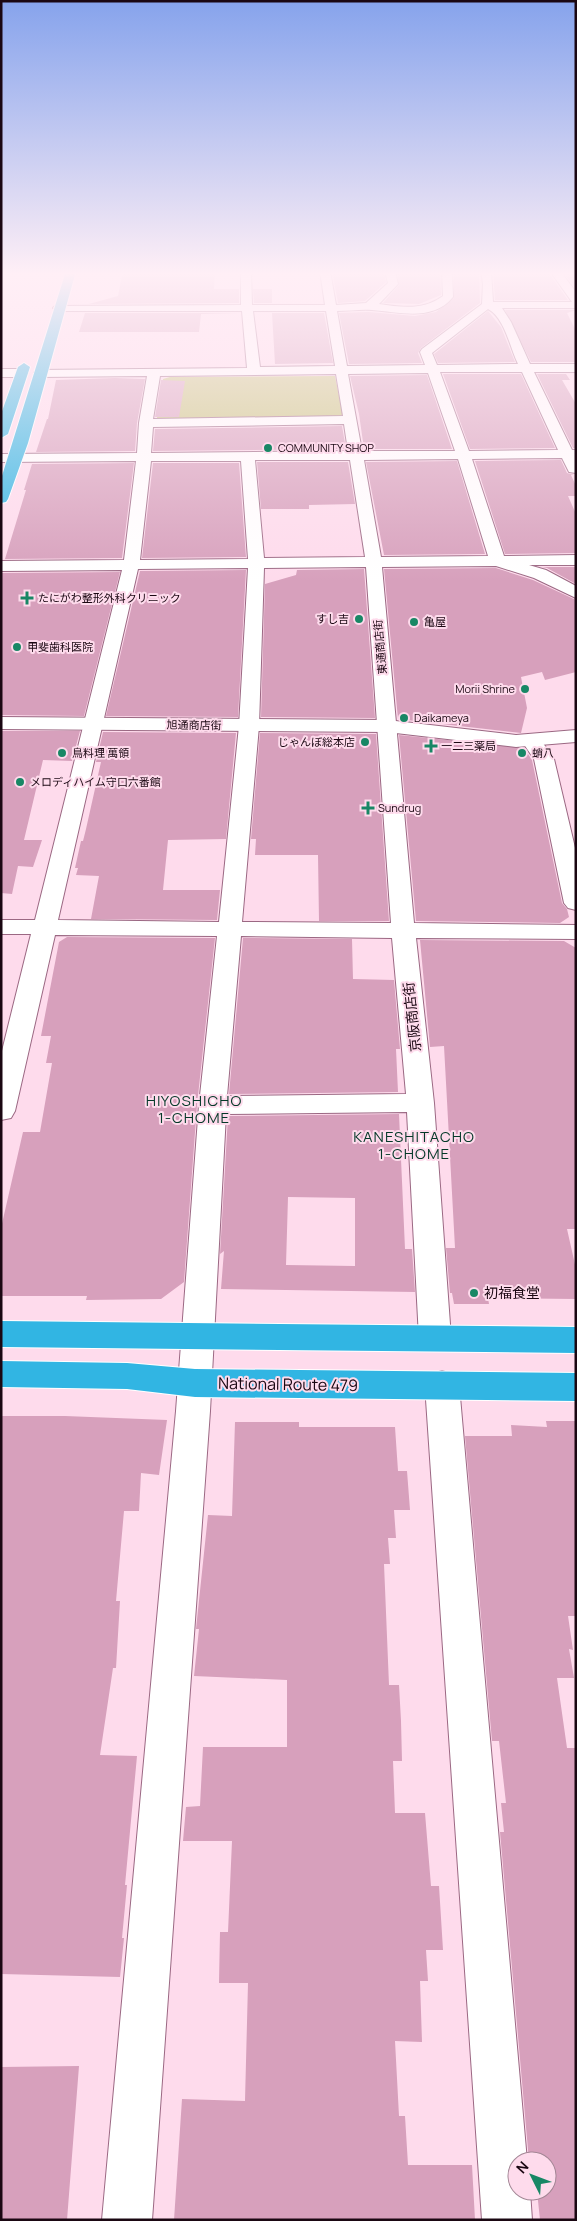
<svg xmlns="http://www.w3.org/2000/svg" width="577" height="2221" font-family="Manrope,'Noto Sans JP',sans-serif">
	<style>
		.green { fill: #c6c47b }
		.building { fill: #d7a0bc; fill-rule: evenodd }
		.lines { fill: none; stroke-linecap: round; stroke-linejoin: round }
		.street-casing { stroke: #9b6883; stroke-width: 2 }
		.secondary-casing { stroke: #9b6883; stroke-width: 2 }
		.highway-casing { stroke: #fff; stroke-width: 2 }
		.street { fill: #fff; fill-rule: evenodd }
		.secondary { fill: #fff; fill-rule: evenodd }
		.highway { fill: #31b5e3; fill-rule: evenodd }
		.poi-dot { fill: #188765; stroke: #fedbec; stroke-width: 2 }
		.labels { text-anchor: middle; stroke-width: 4; stroke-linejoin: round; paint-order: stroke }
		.far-poi-label { font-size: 11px; fill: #1a0712; stroke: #fedbec; text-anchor: start }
		.far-street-label { font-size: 11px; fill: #1a0712; stroke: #fedbec }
		.street-label { font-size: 14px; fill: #1a0712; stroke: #fedbec }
		.poi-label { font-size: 14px; fill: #1a0712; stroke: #fedbec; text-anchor: start }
		.neighbourhood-label { font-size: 15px; letter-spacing: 1px; fill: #043928; stroke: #fedbec }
		.near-street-label { font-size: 16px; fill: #1a0712; stroke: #fedbec }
	</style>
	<rect width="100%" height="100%" fill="#fedbec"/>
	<path class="green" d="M335 376 343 415 335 418 164 420 157 418 163 379 170 377Z"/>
	<path class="building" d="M123 271H215L214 289H239V303L89 304 118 296Z
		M332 271H383L386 282 365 301 338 303Z
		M397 271H440L441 295 419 304 383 303 399 285Z
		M454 271H479L480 303 421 348 418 353 422 363 349 364 339 313 368 312 415 316 436 312 454 298Z
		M493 271 548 272 568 300H495Z
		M576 271V289L563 272Z
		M253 289H272V303H254Z
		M505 310H576L567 313 576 331V362H531Z
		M488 311 501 327 515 362 438 363 434 354Z
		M85 313H240L201 314 199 332H79Z
		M255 313H324L333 363 275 364 272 313Z
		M443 374H521L555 448 470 449Z
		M537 374H566L570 380H562L576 404V448H573Z
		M427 375 452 449H364L359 414 350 376Z
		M115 378 145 379 137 423 135 451 36 452 47 419H48L56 380Z
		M161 380 185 381 179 417H155Z
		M342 426 346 449 153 451 155 429Z
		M561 460 567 473 574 475H571L576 486V496H568L576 514V553L505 554 475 461Z
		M457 461 485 554 384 555 366 462Z
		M257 462H348L355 504 309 505V509H261Z
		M134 463 122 558 5 559 26 490H24L32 464Z
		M153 463H239L246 557 142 558Z
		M542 567H576V584L547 568Z
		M496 568 533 580 576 600V672L545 680 542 672 521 677 527 708 521 733 398 719 384 569Z
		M364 569 375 718 261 717 265 584 296 575 297 570Z
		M246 570 238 717 106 716 140 571Z
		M120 572 84 716 1 715V573Z
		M1 731H80L72 761 43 760 24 840H42L33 867 18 866 12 894 1 893Z
		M103 732 236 733 226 839 168 840 163 890H220L217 920 91 919 99 876 76 875 78 868H75L81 841H83L86 829 101 762H96Z
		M260 733 376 734 389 921H319L318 855H255L256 839H251Z
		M399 735 524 748 532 760 562 903 567 909 569 917 560 923 416 921Z
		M67 937 215 938 197 1105 184 1282 161 1299 86 1300 87 1296H1V1228L23 1132H40L52 1063H46L51 1036H41L59 942Z
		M243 938 352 939 353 979 394 980 400 1049H396L398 1092 229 1094Z
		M420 940 564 941 576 948V1229H567L576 1269V1299L488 1298 489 1304H454L452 1293H450L446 1248H455L444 1046 430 1047Z
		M399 1114 405 1249H412L415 1292 221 1289 224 1251 220 1254 228 1116ZM288 1197 355 1198V1266L286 1265Z
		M1 1416H65L167 1420 159 1475 141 1473 139 1511H124L116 1601H120L116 1668H113L100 1755 137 1756 125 1885H127L122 1938H124L120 1977 1 1974Z
		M546 1421H576V1616H568L573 1650 569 1649 574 1678H557L567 1748H576V2220H540L537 2191H547V2161H529L500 1832H504L501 1803H506L499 1741H492L465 1436H512L511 1425 547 1427Z
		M235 1422H299V1427H395L398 1471H407L410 1510H394L396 1538H388L390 1564H384L389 1685H399L401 1721 402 1761H393L395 1813H425L431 1886H439L443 1950H426L428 1981H420L422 2042 395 2041 399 2116H405L408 2165H472L475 2220H174L182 2099 245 2101 248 1983H219L220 1932H228L232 1841H183L186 1807 200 1806 203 1747H287V1680L194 1676 199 1629H196L208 1515 232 1516Z
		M79 2066 67 2220H1V2067Z"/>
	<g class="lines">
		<g class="street-casing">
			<path id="street" d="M241 271H251L252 305H325L320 271H330L336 305 366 303 388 283 385 271H395L398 284 379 304C401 307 423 311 443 296L442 271H452L453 297C433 322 399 312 372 310 361 309 349 311 337 311L347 366 425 365 420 352 422 349 482 304 483 284 481 271H491L493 302H572L550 271H560L576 292V308H502L511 322 530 364H576V372H534L572 450H576V473L569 472 562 458 472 459 504 556 576 555V565H529L546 570 576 586V598L534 578 496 566 382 567 414 923 576 925V939L416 938 434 1103 451 1338 446 1347 435 1351 424 1347 419 1338 407 1112 226 1114 210 1411 152 2220H102L176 1411 199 1105 217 936 55 935 15 1111 11 1118 1 1120V1055L31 934H1V920H35L122 570 1 571V561L124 560 136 461 1 462V454L137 453 139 423 147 376 40 377 34 373 36 370 247 368 242 311H59L53 308 55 306 241 305ZM488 309C505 318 510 348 518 364L437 365 432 353ZM253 311H326L335 366 260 367ZM440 372H522L558 450 469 451ZM428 373 455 451H362L348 374ZM336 374 343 416 153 419 160 376ZM344 424 348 451 151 453 153 427ZM458 459 488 556 381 557 364 460ZM255 460H350L365 557 264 558ZM151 461H241L248 559 140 560ZM366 567 391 923 242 922 259 726 264 568ZM248 568 239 726 219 922 58 920 138 569ZM241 936 392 938 406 1094 227 1096Z
				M1 369H22L28 373 22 377H1Z
				M531 734 538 736 554 759 576 852V910L568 908 564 903 534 759 521 740 524 736Z
				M442 1371 454 1375 459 1385 527 2161H517V2191H530L532 2220H482L425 1385 430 1375Z"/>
		</g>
		<g class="secondary-casing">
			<path id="secondary" d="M1 717 387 720 516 735 576 730V742L516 747 387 732 1 729Z"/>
		</g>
		<g class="highway-casing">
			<path id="highway" d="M66 271H76L28 443 8 499 6 502 1 503V479Z
				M24 363 30 367 8 434 1 438V414L18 367Z
				M1 1321 576 1327V1353L1 1347Z
				M1 1361 127 1363 195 1369 576 1373V1401L195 1397 127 1389 1 1387Z"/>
		</g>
		<use href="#street" class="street"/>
		<use href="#secondary" class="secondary"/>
		<use href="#highway" class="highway"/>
	</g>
	<linearGradient id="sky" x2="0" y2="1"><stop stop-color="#86a3ec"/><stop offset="0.47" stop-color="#ffeff6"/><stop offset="1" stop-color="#ffeff6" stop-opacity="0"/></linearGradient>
	<rect width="577" height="582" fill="url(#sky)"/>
	<g class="poi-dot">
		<circle cx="268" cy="448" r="5"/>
		<path d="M24.5 590.5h5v5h5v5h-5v5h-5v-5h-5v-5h5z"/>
		<circle cx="359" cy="619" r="5"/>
		<circle cx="414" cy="622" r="5"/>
		<circle cx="17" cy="647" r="5"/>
		<circle cx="525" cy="689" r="5"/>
		<circle cx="404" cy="718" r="5"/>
		<circle cx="365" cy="742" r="5"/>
		<path d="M428.5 738.5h5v5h5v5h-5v5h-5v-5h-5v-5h5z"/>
		<circle cx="62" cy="753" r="5"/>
		<circle cx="522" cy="753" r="5"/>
		<circle cx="20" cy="782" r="5"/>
		<path d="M365.5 800.5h5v5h5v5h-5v5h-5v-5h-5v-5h5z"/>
		<circle cx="474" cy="1293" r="5"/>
	</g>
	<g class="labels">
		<g class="far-poi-label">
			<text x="278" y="452">COMMUNITY SHOP</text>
			<text x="38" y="602">たにがわ整形外科クリニック</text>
			<text x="349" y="623" text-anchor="end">すし吉</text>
			<text x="424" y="626">亀屋</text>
			<text x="27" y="651">甲斐歯科医院</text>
			<text x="515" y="693" text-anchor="end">Morii Shrine</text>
			<text x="414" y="722">Daikameya</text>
			<text x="355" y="746" text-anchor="end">じゃんぼ総本店</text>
			<text x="441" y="750">一二三薬局</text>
			<text x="72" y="757">鳥料理 萬領</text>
			<text x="532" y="757">蛸八</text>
			<text x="30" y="786">メロディハイム守口六番館</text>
			<text x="378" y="812">Sundrug</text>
		</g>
		<g class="far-street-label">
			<text transform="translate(380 647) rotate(-95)" y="4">東通商店街</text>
			<text transform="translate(194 725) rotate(1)" y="4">旭通商店街</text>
		</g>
		<g class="street-label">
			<text transform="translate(412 1017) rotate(-96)" y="5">京阪商店街</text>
		</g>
		<g class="poi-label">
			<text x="484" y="1298">初福食堂</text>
		</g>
		<g class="neighbourhood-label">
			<text x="194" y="1106">HIYOSHICHO<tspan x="194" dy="17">1-CHOME</tspan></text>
			<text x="414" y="1142">KANESHITACHO<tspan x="414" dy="17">1-CHOME</tspan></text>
		</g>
		<g class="near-street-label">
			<text transform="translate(288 1384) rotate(1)" y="6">National Route 479</text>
		</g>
	</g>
	<rect width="577" height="2221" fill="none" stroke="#1a0712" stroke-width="5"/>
	<g transform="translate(532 2176) rotate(312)"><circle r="24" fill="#fedbec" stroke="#a38695"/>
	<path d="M0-4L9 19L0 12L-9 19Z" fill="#188765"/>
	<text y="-8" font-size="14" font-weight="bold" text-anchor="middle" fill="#1a0712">N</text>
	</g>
</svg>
